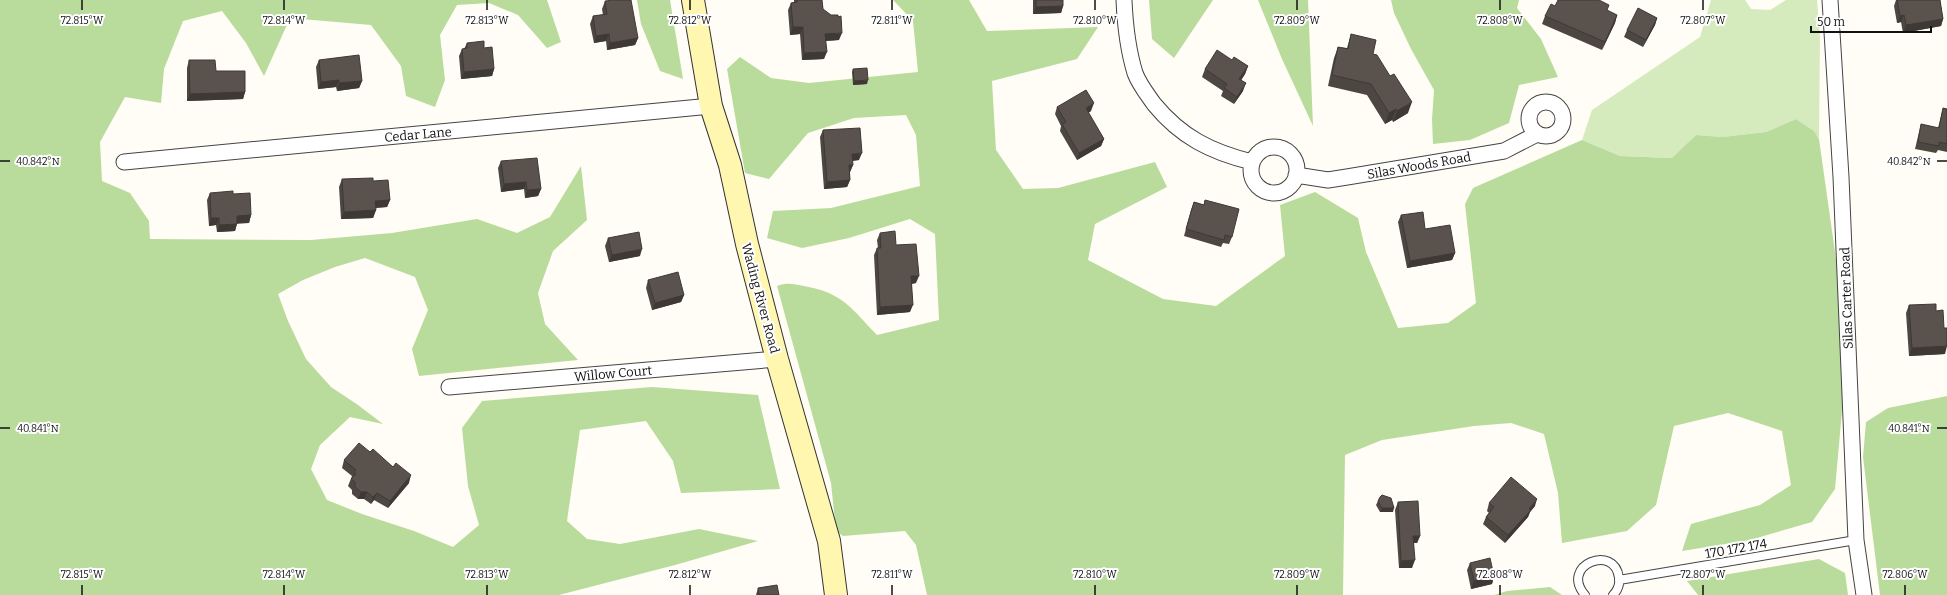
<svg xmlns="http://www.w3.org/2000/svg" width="1947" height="595" font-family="Bitter,serif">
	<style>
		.green { fill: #d5ebbd }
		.forest { fill: #b9dc9c }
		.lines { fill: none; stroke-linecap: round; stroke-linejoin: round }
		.service-casing { stroke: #444; stroke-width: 10 }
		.minor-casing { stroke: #444; stroke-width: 17 }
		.secondary-casing { stroke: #333; stroke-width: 24 }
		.service { stroke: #fff; stroke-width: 8 }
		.minor { stroke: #fff; stroke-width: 15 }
		.secondary { stroke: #fff6b0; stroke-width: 22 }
		.wall { fill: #4d4742 }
		.shaded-wall { fill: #3f3936 }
		.building { fill: #5a524d; stroke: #3f3936 }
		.ticks { fill: none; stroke: #111; stroke-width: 1.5 }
		.labels { text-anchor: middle; stroke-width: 4; stroke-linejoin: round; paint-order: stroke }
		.street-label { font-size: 13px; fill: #111; stroke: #fff }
		.ticks-label { font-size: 10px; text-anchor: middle; fill: #111; stroke: #fff; stroke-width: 4; stroke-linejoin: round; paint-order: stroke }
	</style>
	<rect width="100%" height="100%" fill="#fffdf5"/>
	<path class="green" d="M1711 0H1745L1751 9 1770 10 1786 0H1817L1820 36 1819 139 1814 131 1796 119 1766 132 1722 137 1696 135 1673 158 1620 156 1582 140 1592 110 1700 37Z"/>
	<path class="forest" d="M0 0H547L561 42 547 48 518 15 489 3 457 5 440 35 445 80 435 107 406 96 401 66 371 25 290 18 264 76 246 43 222 11 183 21 164 69 161 103 125 97 100 142 102 181 130 193 149 221 150 239 311 240 392 233 477 219 517 233 550 217 581 166 587 220 553 251 538 293 545 324 578 360 419 376 412 349 428 310 415 277 365 258 335 267 303 280 278 294 288 321 306 359 331 387 358 405 383 424 350 417 320 445 311 469 327 500 362 514 414 531 453 547 479 525 468 486 462 428 482 401 652 387 758 395 780 489 681 493 673 461 646 421 580 430 567 521 587 539 620 544 699 529 758 541 675 565 559 595H0Z
		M637 0H670L683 79 660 71 641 24Z
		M893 0H969L987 31 1098 27 1077 59 992 81 996 150 1023 189 1058 188 1155 162 1167 187 1095 224 1088 260 1163 299 1216 306 1285 256 1280 205 1315 192 1358 218 1366 252 1398 328 1448 323 1476 303 1465 204 1473 188 1582 140 1620 156 1672 158 1696 135 1722 137 1766 132 1796 119 1814 131 1819 139 1848 344 1835 489 1812 522 1750 540 1682 551 1691 524 1760 505 1791 485 1782 431 1728 413 1674 426 1656 505 1627 531 1562 543 1558 493 1544 434 1511 423 1474 426 1382 440 1345 455 1343 595H927L916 545 905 531 843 536 836 531 831 483 777 286C787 282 794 284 804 286 843 293 851 308 877 335L939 320 935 234 910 219 849 238 802 248 767 238 773 211 831 208 920 186 916 135 906 115 854 118 808 133 769 179 745 173 727 69 740 57 771 78 809 83 918 72 913 21Z
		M1149 0H1213L1174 58 1152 39Z
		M1258 0H1308L1313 126 1282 59Z
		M1391 0H1519L1517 8 1541 39 1558 77 1519 85 1509 123 1470 140 1433 144 1432 119 1434 90 1411 49 1394 13Z
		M1947 396V595H1880L1863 457 1866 422 1888 408Z
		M1819 559 1845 573 1848 595H1698L1687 581Z
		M1550 587 1562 595H1494L1507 591Z"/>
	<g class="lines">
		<g class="service-casing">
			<path id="service" d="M1619 580 1856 540
				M1585 595C1559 565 1615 543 1619 578 1620 585 1617 591 1613 595"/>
		</g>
		<g class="minor-casing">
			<path id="minor" d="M1124 0C1125 24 1128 50 1135 73 1139 84 1147 94 1154 104 1181 137 1211 152 1252 162
				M1830 0 1841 177 1856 540 1864 595
				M1529 119a17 17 0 1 1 34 0a17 17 0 1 1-34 0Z
				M1251 170a23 23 0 1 1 46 0a23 23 0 1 1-46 0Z
				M124 162 711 106
				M1296 175 1328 180 1347 177 1504 151 1537 134
				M449 387 777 359"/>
		</g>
		<g class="secondary-casing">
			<path id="secondary" d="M693 0 711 106 730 165 747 244 777 359 829 541 836 595"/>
		</g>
		<use href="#service" class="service"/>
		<use href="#minor" class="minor"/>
		<use href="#secondary" class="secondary"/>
	</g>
	<path class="wall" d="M794 0H822L823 9 839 40 826 41 824 59 802 60 800 34 790 35 788 10 791 3 794 2Z
		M1033 0H1063V6L1061 13 1033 14Z
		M1896 0H1940L1943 19 1941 26 1903 33 1901 22 1897 23 1894 6Z
		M605 1 638 38 635 45 607 50 606 41 594 43 590 24 593 16 603 15 602 9Z
		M1555 6 1607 11 1617 15 1615 23 1602 50 1542 24 1545 16Z
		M1657 18 1655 25 1643 47 1624 37 1627 30Z
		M1351 34 1373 54 1408 113 1393 122 1392 120 1385 124 1367 95 1328 86 1334 58 1338 47 1347 48Z
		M467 43 484 48 494 69 492 76 461 79 459 56 462 49H464Z
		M189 60 216 71 245 92 243 99 187 101V68Z
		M319 60 362 81 359 88 337 91 336 87 318 89 316 67Z
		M1232 60 1248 66 1245 74 1241 80 1243 91 1234 104 1221 96 1223 91 1202 77 1205 69Z
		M853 69 867 84 853 85 852 72Z
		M1057 107 1091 111 1088 113 1104 139 1101 146 1077 160 1060 131 1061 126 1055 114Z
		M1943 108 1947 109V152L1938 150 1936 153 1915 149 1919 132 1921 124 1938 128Z
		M823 130 859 160 852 161 853 165 850 172V180L847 187 824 189 820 137Z
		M501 161 541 189 538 196 525 198 524 189 501 192 498 168Z
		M342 179 373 181 390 200 387 207 375 208 376 210 373 218 341 219 339 187Z
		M210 193 233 194 251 215 249 223H237L235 231 217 232 216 225 209 226 207 200Z
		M1205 200 1232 237 1229 244 1223 243 1221 247 1184 236 1191 210 1194 202 1204 205Z
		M1401 215 1425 229 1455 253 1452 260 1407 268 1398 222Z
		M880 233 896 245 916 283 912 284 910 312 877 315 874 255 877 248H878L877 240Z
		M608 238 640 256 609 262 605 246Z
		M648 280 684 295 681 302 652 310 646 288Z
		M1909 305 1936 311 1945 354 1909 356 1906 313Z
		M344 460 409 483 388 508 374 500 371 504 364 499H358L352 494V490L348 486 352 476 342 468Z
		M1378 501 1393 512H1380L1376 505Z
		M1398 502 1420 536 1417 543H1414L1412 568H1399L1395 510Z
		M1489 503 1535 506 1530 512 1528 517 1505 543 1483 524 1486 517 1489 513 1487 511Z
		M1470 563 1494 576 1492 584 1471 589 1467 570Z
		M758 588 779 595H756Z"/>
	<path class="shaded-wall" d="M1063 6 1061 13 1033 14 1036 7Z
		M1617 15 1615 23 1602 50 1605 42Z
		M1904 15 1901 22 1897 23 1900 16Z
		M1657 18 1655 25 1643 47 1646 40Z
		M1943 19 1941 26 1903 33 1906 25Z
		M793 27H803L800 34 790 35Z
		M842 33 839 40 823 41 825 34Z
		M609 34 606 41 594 43 596 36Z
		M638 38 635 45 607 50 610 43Z
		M827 52 824 59 802 60 804 53Z
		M1248 66 1245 74 1237 87 1239 79Z
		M494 69 492 76 461 79 464 72Z
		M339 80 336 87 318 89 321 82Z
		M868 80 867 84 853 85 854 81Z
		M362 81 359 88 337 91 339 83Z
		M1246 83 1243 91 1234 104 1237 97Z
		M245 92 243 99 187 101 190 94Z
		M1412 102 1408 113 1393 122 1397 111Z
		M1094 103 1091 111 1083 116 1086 108Z
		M1396 109 1392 120 1385 124 1389 113Z
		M1104 139 1101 146 1077 160 1079 153Z
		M862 153 859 160 849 161 852 154Z
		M849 165H853L850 172Z
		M850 180 847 187 824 189 827 182Z
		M526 182 524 189 501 192 504 184Z
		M541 189 538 196 525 198 527 190Z
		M390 200 387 207 372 208 375 201Z
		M376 210 373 218 341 219 344 212Z
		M251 215 249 223 234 224 237 216Z
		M211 218H219L216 225 209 226Z
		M237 224 235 231 217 232 219 225Z
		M642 249 640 256 609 262 612 255Z
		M1455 253 1452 260 1407 268 1410 261Z
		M911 276H919L916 283 908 284Z
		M684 295 681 302 652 310 655 303Z
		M913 305 910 312 877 315 880 307Z
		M1947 346 1945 354 1909 356 1912 348Z
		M411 475 409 483 388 508 390 501Z
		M361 492H367L364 499H358Z
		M377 493 374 500 371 504 373 497Z
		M1537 499 1535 506 1530 512 1528 517 1505 543 1508 535Z
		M1382 508H1394L1393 512H1380Z
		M1413 536H1420L1417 543H1411Z
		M1415 560 1412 568H1399L1401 561Z
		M1494 576 1492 584 1471 589 1474 581Z"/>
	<path class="building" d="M614 0H631L638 38 610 43 609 34 596 36 593 16 607 14 605 1Z
		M797 0H822L823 9 831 15H838V17L841 16 842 33 825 34 827 52 804 53 803 27H793L791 3 797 2Z
		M1036 0H1063V6L1036 7Z
		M1558 0H1599L1609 5 1607 10 1617 15 1605 42 1545 16 1551 4 1555 6Z
		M1897 0H1940L1943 19 1906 25 1904 15 1900 16Z
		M1638 8 1657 18 1646 40 1627 30Z
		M1351 34 1376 40 1373 54 1377 55 1390 76 1394 74 1412 102 1397 111 1396 109 1389 113 1371 84 1332 75 1338 47 1348 49Z
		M484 41V48L492 47 494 69 464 72 462 49 467 48V43Z
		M1217 50 1232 60 1234 57 1248 66 1239 79 1246 83 1237 97 1224 88 1227 84 1205 69Z
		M359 55 362 81 339 83V80L321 82 319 60Z
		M189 60H215L216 71H245V92L190 94Z
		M867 68 868 80 854 81 853 69Z
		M1086 90 1094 103 1086 108 1104 139 1079 153 1062 124 1066 122 1057 107Z
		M1943 108 1947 109V144L1939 142V146L1918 142 1921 124 1939 128Z
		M860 128 862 153 852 154 853 165H849L850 180 827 182 823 130Z
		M537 158 541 189 527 190 526 182 504 184 501 161Z
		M373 178V181L388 180 390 200 375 201 376 210 344 212 342 179Z
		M233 191V194L250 193 251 215 237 216V224L219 225V218H211L210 193Z
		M1205 200 1239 209 1232 237 1225 235 1224 240 1186 229 1194 202 1204 205Z
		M1423 212 1425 229 1450 225 1455 253 1410 261 1401 215Z
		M895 231 896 245 916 244 919 276H911L913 305 880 307 877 248H881L880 233Z
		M639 232 642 249 612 255 608 238Z
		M678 272 684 295 655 303 648 280Z
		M1936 304V311L1943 310 1944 328H1947V346L1912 348 1909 305Z
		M359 443 370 452 373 449 393 467 396 463 411 475 390 501 377 493 373 497 367 492H361L355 487V482L351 479 356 474 354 472 356 470 344 460Z
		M1511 477 1537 499 1529 509 1531 510 1508 535 1486 517 1494 507 1489 503Z
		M1382 495 1391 498 1394 508H1382L1378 501 1380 497Z
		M1418 501 1420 536H1413L1415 560 1401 561 1398 502Z
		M1490 558 1494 576 1474 581 1470 563Z
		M777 585 779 595H759L758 588Z"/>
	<path class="ticks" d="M82 0V10M284 0V10M487 0V10M690 0V10M892 0V10M1095 0V10M1297 0V10M1500 0V10M1703 0V10M0 161H10M1937 161H1947M0 428H10M1937 428H1947M82 585V595M284 585V595M487 585V595M690 585V595M892 585V595M1095 585V595M1297 585V595M1500 585V595M1703 585V595M1905 585V595"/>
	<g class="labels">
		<g class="street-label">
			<text transform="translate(418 134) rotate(-5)" y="5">Cedar Lane</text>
			<text transform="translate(1419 165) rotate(-10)" y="5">Silas Woods Road</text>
			<text transform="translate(761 298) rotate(75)" y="5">Wading River Road</text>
			<text transform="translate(1846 298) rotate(-92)" y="5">Silas Carter Road</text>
			<text transform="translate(613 373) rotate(-5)" y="5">Willow Court</text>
			<text transform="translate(1736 548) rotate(-10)" y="5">170 172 174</text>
		</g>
	</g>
	<g class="ticks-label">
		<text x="82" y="24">72.815°W</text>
		<text x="284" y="24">72.814°W</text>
		<text x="487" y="24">72.813°W</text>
		<text x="690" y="24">72.812°W</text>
		<text x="892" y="24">72.811°W</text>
		<text x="1095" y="24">72.810°W</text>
		<text x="1297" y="24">72.809°W</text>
		<text x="1500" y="24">72.808°W</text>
		<text x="1703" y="24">72.807°W</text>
		<text x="38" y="165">40.842°N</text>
		<text x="1909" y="165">40.842°N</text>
		<text x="38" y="432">40.841°N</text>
		<text x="1909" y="432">40.841°N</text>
		<text x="82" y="578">72.815°W</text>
		<text x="284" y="578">72.814°W</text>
		<text x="487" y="578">72.813°W</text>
		<text x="690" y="578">72.812°W</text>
		<text x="892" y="578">72.811°W</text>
		<text x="1095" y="578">72.810°W</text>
		<text x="1297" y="578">72.809°W</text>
		<text x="1500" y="578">72.808°W</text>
		<text x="1703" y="578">72.807°W</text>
		<text x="1905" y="578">72.806°W</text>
	</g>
	<path d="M1811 26v6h120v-6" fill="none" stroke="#111111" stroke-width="2"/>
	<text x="1817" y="26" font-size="12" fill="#111111" stroke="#ffffff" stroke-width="3" paint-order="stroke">50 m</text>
</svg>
